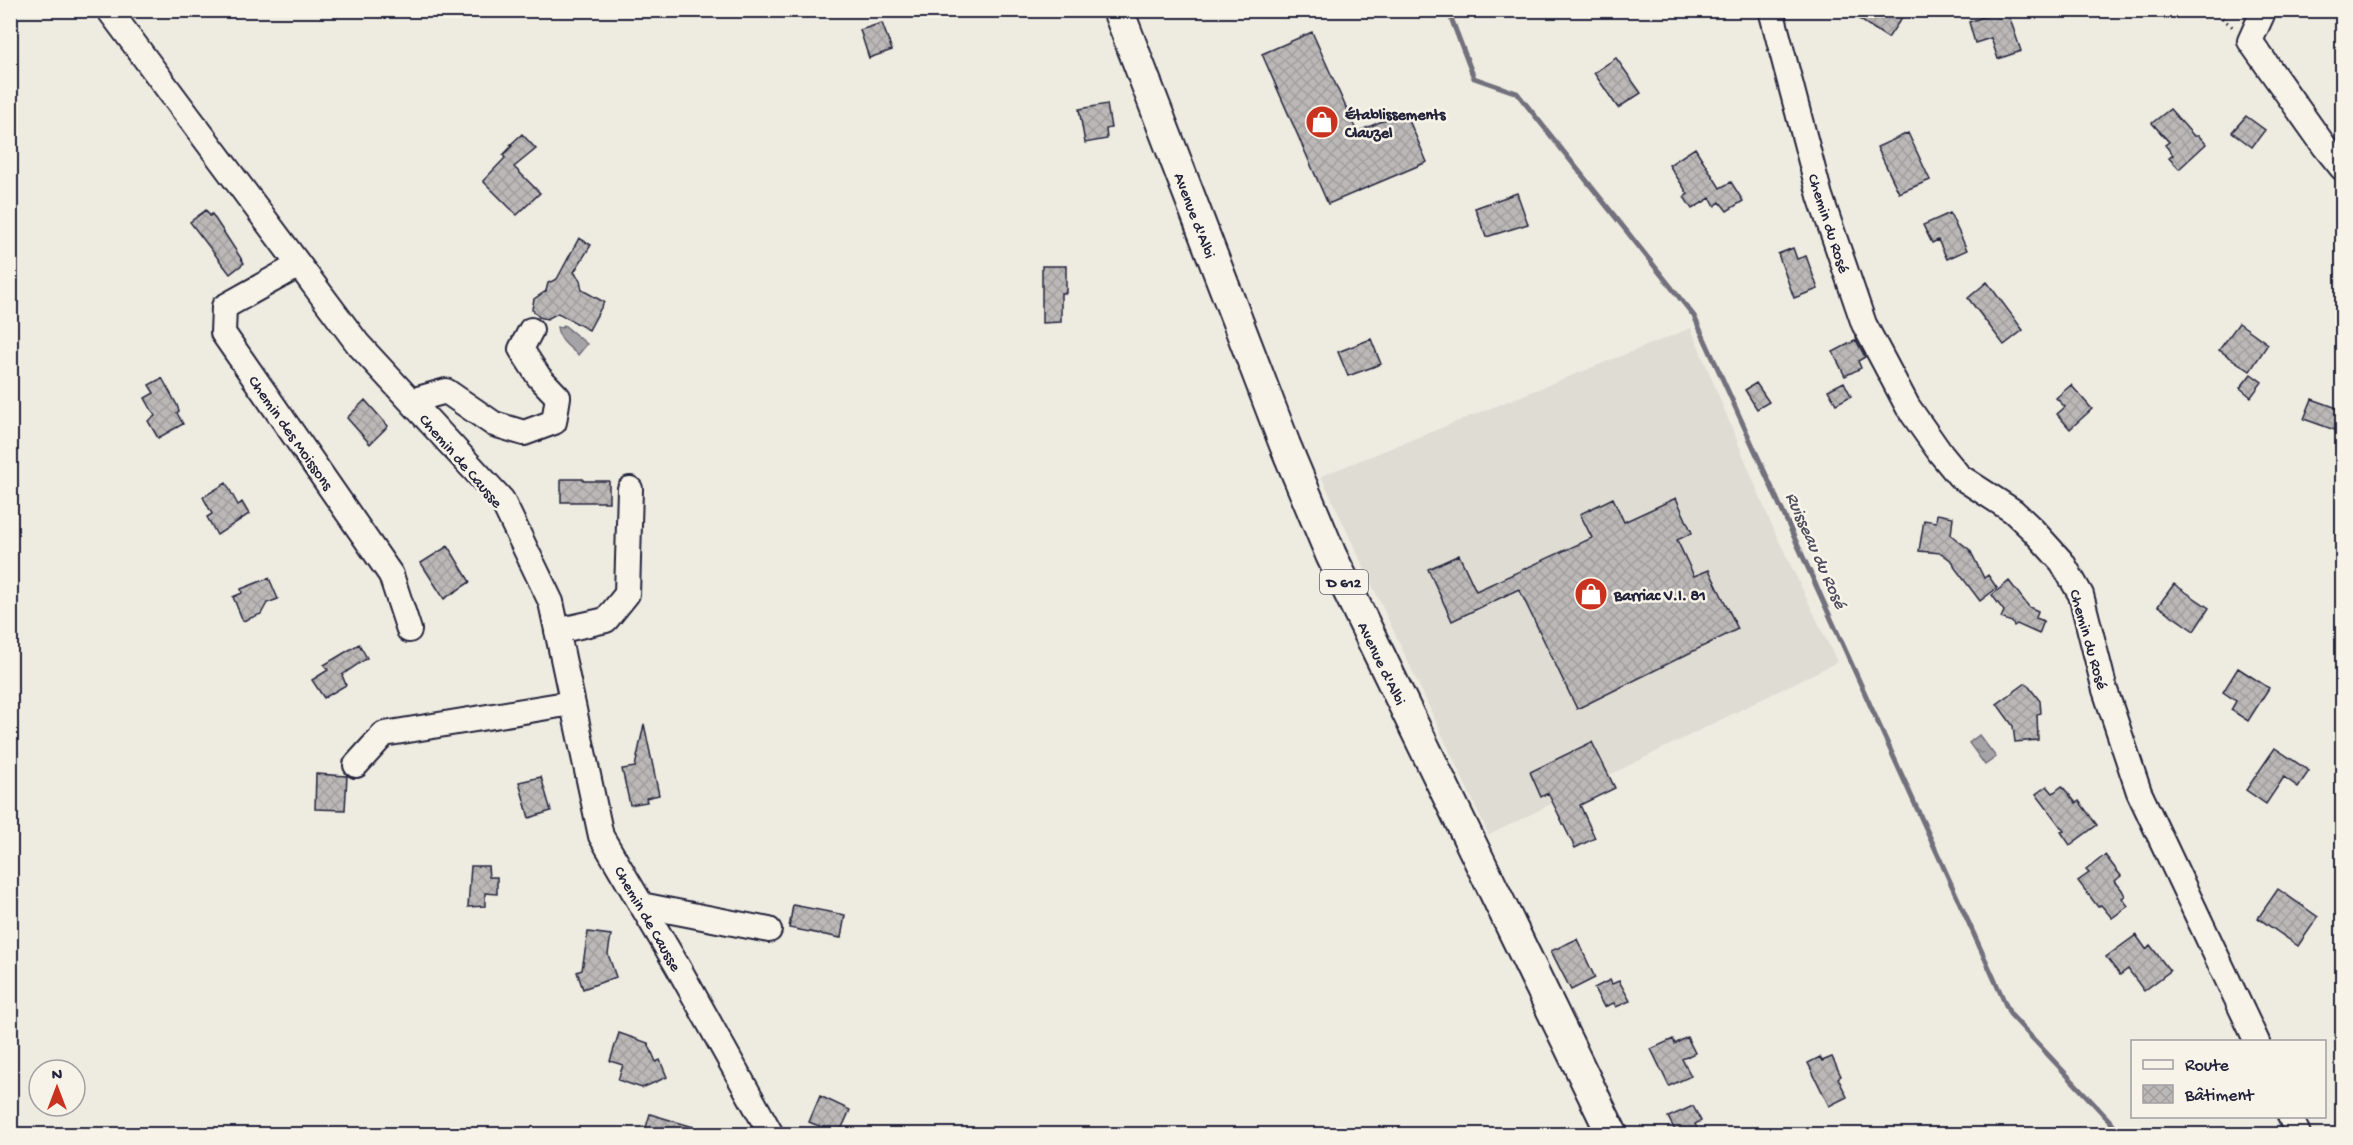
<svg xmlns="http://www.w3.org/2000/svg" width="2353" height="1145" font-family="'Gochi Hand',sans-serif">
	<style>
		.built { fill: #dfdcd4 }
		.water { fill: url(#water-ripples); stroke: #716f7b; stroke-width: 1.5 }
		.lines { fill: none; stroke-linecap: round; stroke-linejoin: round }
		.stream { stroke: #716f7b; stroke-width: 5 }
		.building { fill: url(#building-cross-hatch); stroke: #22223b; stroke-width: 1.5 }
		.minor-casing { stroke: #22223b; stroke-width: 28 }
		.major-casing { stroke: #22223b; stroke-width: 34 }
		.path { stroke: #22223b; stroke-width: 3; stroke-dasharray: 1.5 4.5; stroke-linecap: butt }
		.minor { stroke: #f7f3e8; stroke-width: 24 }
		.major { stroke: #f7f3e8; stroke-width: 30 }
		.labels { text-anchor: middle; stroke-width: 5; stroke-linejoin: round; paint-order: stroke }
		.shield { fill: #f7f3e8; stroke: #62616f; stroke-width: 1.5 }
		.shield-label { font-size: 15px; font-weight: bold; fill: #22223b }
		.poi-label { font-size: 16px; font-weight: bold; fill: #22223b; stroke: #f7f3e8; text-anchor: start }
		.street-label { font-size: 16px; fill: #22223b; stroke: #f7f3e8 }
		.water-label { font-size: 18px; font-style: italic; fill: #504f60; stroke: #f7f3e8 }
	</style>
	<defs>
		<pattern id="water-ripples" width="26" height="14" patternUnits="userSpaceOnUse" patternTransform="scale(1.5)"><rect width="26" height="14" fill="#a6a3a6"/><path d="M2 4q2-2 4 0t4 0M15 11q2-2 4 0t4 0" fill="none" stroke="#878488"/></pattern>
		<pattern id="building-cross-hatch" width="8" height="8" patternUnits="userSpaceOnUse" patternTransform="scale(1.5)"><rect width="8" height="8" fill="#bbb8b7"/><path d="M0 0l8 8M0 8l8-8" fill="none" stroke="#a09e9e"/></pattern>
	</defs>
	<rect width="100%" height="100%" fill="#eeebe1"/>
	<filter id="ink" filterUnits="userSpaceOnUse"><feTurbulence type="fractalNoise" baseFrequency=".0167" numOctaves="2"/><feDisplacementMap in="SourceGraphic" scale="12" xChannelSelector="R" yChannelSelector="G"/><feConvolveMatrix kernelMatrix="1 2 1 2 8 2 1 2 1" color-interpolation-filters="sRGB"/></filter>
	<g filter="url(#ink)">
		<path class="built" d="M1691 328 1772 526 1837 662 1489 835 1321 476Z"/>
		<path class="water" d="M564 325 587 344 578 355C568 346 559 340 557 327L562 328Z
			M1979 735 1996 757 1985 765 1969 743Z"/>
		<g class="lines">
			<path class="stream" d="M1448 10 1474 78 1517 93 1694 316 2010 1014 2122 1134"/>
		</g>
		<path class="building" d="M1845 10H1907L1888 38Z
			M2003 10H2007L2021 51 1998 59 1991 38 1975 43 1969 22Z
			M882 23 892 50 869 58 860 30Z
			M1312 32 1357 132 1405 111 1427 162 1328 204 1262 54Z
			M1616 58 1641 93 1618 108 1594 73Z
			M1107 104 1111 128 1106 129 1107 139 1085 143 1079 109Z
			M2170 109 2194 136H2199L2206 144 2179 169 2169 158 2173 155 2165 145 2169 142 2152 123Z
			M2246 116 2265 130 2252 147 2232 132Z
			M1908 133 1930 180 1899 193 1877 147Z
			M522 134 536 149 514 167 540 193 517 215 483 181 505 158 503 155 512 146 510 145Z
			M1695 148 1720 188 1731 182 1743 201 1727 211 1720 202 1715 206 1710 198 1692 209 1684 197 1688 194 1669 165Z
			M1517 193 1528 224 1486 237 1475 208Z
			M206 210 210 216 212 214 244 263 230 274 190 222Z
			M1950 213 1967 250 1947 259 1938 240 1932 243 1923 225Z
			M579 238 591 245 574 272 580 280 582 290 604 302 589 330 558 313 547 319 539 317 532 309 534 299 546 291 548 283 557 279Z
			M1793 248 1797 259 1806 256 1818 289 1794 298 1778 254Z
			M1042 266H1066V293H1061V322L1042 323Z
			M1987 282 2023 330 2004 345 1968 298Z
			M2239 323 2268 344 2250 371 2219 350Z
			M1371 339 1381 364 1348 376 1338 352Z
			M1856 340 1865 357 1858 361 1861 368 1845 376 1833 352Z
			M2251 374 2262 382 2251 397 2240 388Z
			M162 378 177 405 179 411 177 413 183 424 158 438 148 421 155 416 145 398 154 393 149 385Z
			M1844 382 1851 396 1836 404 1828 390Z
			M1756 383 1769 402 1757 409 1745 390Z
			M2071 385 2092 409 2070 429 2057 414 2065 407 2056 398Z
			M2312 399 2343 410V433L2304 419Z
			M365 400 388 426 370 444 347 418Z
			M561 479H583V481H609V502H561Z
			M226 483 238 505 242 502 249 514 217 535 207 517 212 514 203 497Z
			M1613 498 1624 522 1676 498 1692 533 1677 540 1694 576 1709 570 1738 629 1577 709 1519 589 1452 621 1428 569 1459 555 1476 591 1592 538 1580 514Z
			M1937 514 1953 517 1951 535 1970 550 1984 578 1988 575 1997 588 1980 601 1955 568 1953 562 1941 553 1919 551 1924 520 1936 522Z
			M448 546 470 582 444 599 421 563Z
			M269 578 278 599 267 603 261 614 243 621 233 597 242 593 241 589Z
			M2009 581 2029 607 2038 611 2036 618 2044 621 2039 634 2017 624 2014 626 2012 622 2001 618 2004 611 1992 595Z
			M2174 584 2209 608 2194 631 2158 606Z
			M359 644 367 658 342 675 346 685 324 698 312 680 328 670 324 665Z
			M2238 668 2269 688 2248 721 2231 710 2236 701 2223 692Z
			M2026 683 2040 701 2041 713 2037 714 2038 740 2015 742 2013 726 1997 704Z
			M644 724 659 795 646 798 647 802 630 805 622 769 635 767Z
			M1592 742 1615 788 1580 805 1595 838 1575 848 1548 793 1541 797 1530 772Z
			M2275 748 2309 771 2298 787 2284 777 2266 804 2246 790Z
			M316 774 347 776 345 810 315 809Z
			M541 777 551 811 529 818 519 782Z
			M2047 786 2053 793 2062 786 2076 803 2079 801 2097 825 2070 845 2061 832 2064 831 2036 794Z
			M2105 855 2121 876 2115 881 2122 890 2125 896 2122 898 2128 906 2112 918 2101 905 2098 907 2078 881 2089 873 2086 870Z
			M471 866H488L489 877H497V894L485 893V906L468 907Z
			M2278 889 2318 917 2298 946 2258 918Z
			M793 905 845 915 841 938 789 928Z
			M588 932 611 935 608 954 616 977 583 989 577 972 582 970Z
			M2136 935 2146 949 2150 945 2170 971 2144 991 2128 969 2120 975 2106 957Z
			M1577 939 1595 978 1571 990 1551 951Z
			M1610 980 1612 984 1619 981 1630 1001 1616 1007 1614 1003 1604 1007 1594 988Z
			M619 1033 648 1043 656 1062 660 1060 667 1077 642 1088 618 1080 623 1065 610 1061Z
			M1687 1037 1695 1053 1682 1059 1691 1076 1669 1086 1651 1049 1673 1039 1675 1044Z
			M1820 1057 1822 1061 1832 1057 1841 1076 1838 1078 1847 1097 1829 1106 1808 1063Z
			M820 1096 850 1110 839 1134 809 1122Z
			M1693 1106 1701 1121 1695 1124 1700 1134H1677L1668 1117Z
			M650 1114 707 1131 706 1134H644Z"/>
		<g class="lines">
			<g class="minor-casing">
				<path id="minor" d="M109 10 358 344 502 500 551 602 601 836 678 967 771 1134
					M1771 10 1820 196 1864 324 1908 407 1941 454 1959 476 2013 511 2033 530 2062 562 2081 595 2105 690 2139 792 2257 1042
					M2264 10 2250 41 2325 147 2342 168
					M299 265 224 307 223 333 391 575 409 630
					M411 401 446 391 494 424 524 433 554 422 558 397 539 377 521 349 531 330
					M557 631 606 620 627 594 630 489
					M356 765 384 734 572 703
					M641 905 769 930
					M2290 1116 2298 1134"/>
			</g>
			<g class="major-casing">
				<path id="major" d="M1118 10 1285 445 1331 555 1612 1134"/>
			</g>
			<path class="path" d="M2213 10 2235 29"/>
			<use href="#minor" class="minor"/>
			<use href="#major" class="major"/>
		</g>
	</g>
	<defs>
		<g id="shop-disc" transform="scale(1.725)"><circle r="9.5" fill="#c8321e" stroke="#f7f3e8"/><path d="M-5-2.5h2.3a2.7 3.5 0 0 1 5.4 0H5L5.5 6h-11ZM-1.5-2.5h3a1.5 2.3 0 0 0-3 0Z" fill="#fff"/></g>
	</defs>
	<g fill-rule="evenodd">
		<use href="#shop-disc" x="1322" y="122"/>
		<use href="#shop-disc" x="1591" y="594"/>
	</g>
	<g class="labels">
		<rect class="shield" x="1320" y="570" width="48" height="24" rx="4.5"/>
		<g class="shield-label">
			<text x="1344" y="587">D 612</text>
		</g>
		<g class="poi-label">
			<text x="1345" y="119">Établissements<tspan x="1345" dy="18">Clauzel</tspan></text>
			<text x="1614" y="600">Barriac V.I. 81</text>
		</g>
		<g class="street-label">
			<text transform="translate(1196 215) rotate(69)" y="6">Avenue d'Albi</text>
			<text transform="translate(1830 223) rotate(72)" y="6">Chemin du Rosé</text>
			<text transform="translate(292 432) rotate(55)" y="6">Chemin des Moissons</text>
			<text transform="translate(462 460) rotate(49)" y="6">Chemin de Causse</text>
			<text transform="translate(2090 639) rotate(74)" y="6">Chemin du Rosé</text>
			<text transform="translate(1383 663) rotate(64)" y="6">Avenue d'Albi</text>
			<text transform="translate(649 918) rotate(60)" y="6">Chemin de Causse</text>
		</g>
		<g class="water-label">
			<text transform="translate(1817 550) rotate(66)" y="6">Ruisseau du Rosé</text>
		</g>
	</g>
	<rect width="2353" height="1145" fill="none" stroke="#f7f3e8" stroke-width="36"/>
	<rect x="18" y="18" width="2317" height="1109" fill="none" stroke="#22223b" stroke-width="2" filter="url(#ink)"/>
	<rect x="2131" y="1040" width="195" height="78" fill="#f7f3e8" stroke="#a29fa3" stroke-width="1.5"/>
	<rect x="2143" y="1060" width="30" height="9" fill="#f7f3e8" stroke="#a29fa3" stroke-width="1.5"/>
	<text x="2185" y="1070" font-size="18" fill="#22223b">Route</text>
	<rect x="2143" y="1085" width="30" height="18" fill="url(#building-cross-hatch)" stroke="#a29fa3" stroke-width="1.5"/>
	<text x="2185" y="1100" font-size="18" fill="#22223b">Bâtiment</text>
	<g transform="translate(57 1088)"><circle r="28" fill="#f7f3e8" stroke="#a29fa3" stroke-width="1.5"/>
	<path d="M0-4.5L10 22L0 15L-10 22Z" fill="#c8321e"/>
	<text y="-9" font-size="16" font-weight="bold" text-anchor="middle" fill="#22223b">N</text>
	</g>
</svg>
